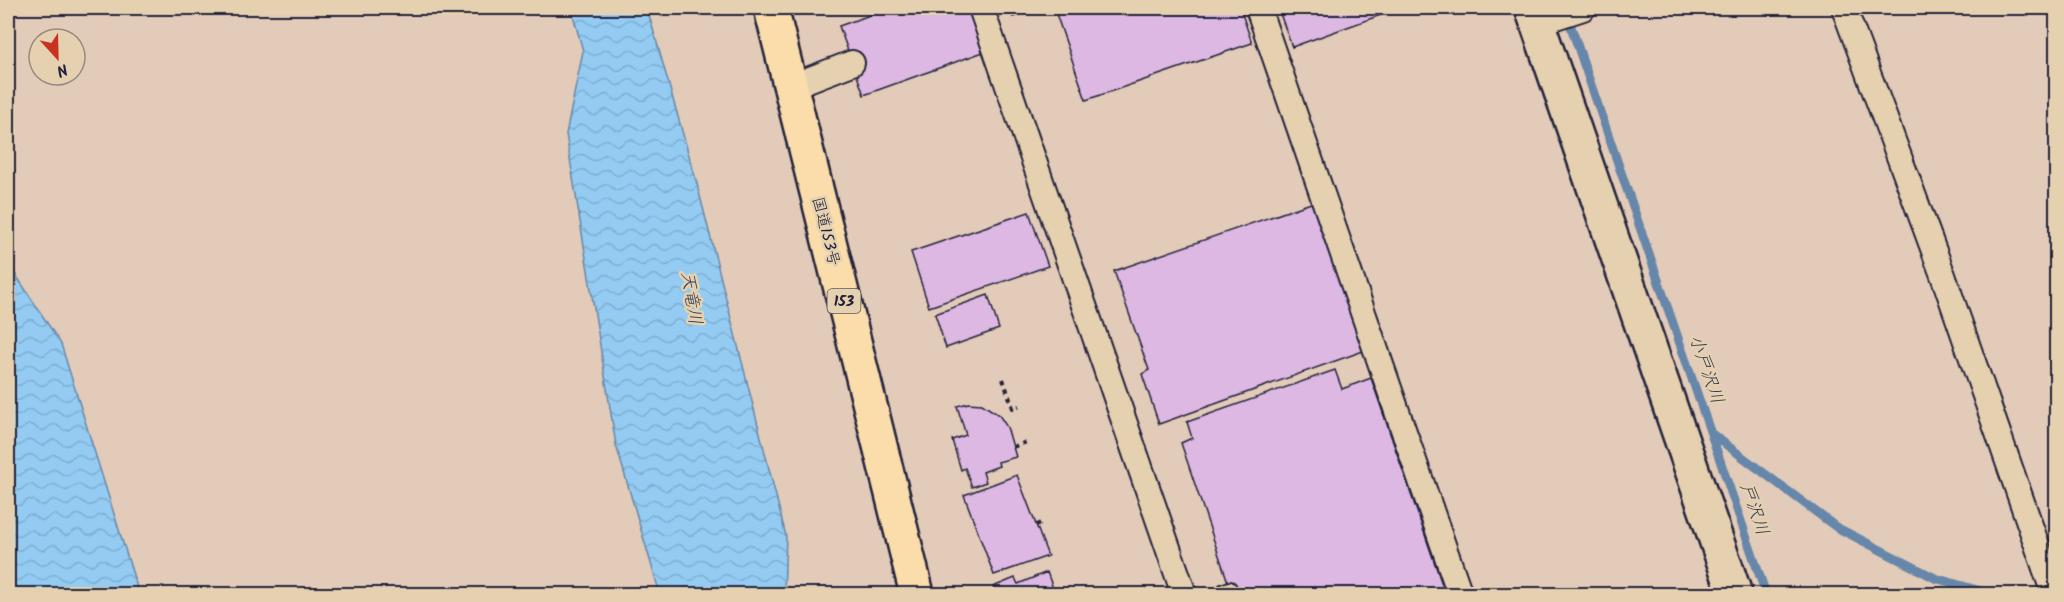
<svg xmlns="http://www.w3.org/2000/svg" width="2064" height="602" font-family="Kalam,'Klee One',sans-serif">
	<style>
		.water { fill: url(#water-waves); stroke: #6687a9; stroke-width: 1.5 }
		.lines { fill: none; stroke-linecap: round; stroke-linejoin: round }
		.stream { stroke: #6687a9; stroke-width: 9 }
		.building { fill: #dcb8e2; stroke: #22223b; stroke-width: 1.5 }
		.lane-casing { stroke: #22223b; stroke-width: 16 }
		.street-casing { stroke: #22223b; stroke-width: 28 }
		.secondary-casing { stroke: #22223b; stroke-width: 38 }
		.highway-casing { stroke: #22223b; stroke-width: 38 }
		.path { stroke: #22223b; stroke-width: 4; stroke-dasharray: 4.5 4.5; stroke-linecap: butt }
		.lane { stroke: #e5d0af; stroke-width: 12 }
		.street { stroke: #e5d0af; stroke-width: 24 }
		.secondary { stroke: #e5d0af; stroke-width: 33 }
		.highway { stroke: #faddab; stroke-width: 33 }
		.labels { text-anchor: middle; stroke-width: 5; stroke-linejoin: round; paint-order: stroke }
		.shield { fill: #e5d0af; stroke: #5c565e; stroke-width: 1.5 }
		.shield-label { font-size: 15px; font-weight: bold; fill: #22223b }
		.street-label { font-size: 16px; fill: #22223b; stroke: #e5d0af }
		.water-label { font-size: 18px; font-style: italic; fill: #333b56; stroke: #e5d0af }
	</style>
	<defs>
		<pattern id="water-waves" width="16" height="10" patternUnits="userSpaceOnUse" patternTransform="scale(1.5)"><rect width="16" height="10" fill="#93cbf2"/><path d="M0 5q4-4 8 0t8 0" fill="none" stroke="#7eaed0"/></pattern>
	</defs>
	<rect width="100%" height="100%" fill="#e3cbb9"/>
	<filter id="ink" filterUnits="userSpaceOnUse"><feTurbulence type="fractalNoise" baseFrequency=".0167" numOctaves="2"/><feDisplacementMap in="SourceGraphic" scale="12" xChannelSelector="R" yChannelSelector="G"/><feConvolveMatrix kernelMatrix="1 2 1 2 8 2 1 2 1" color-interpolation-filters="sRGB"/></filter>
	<g filter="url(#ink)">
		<path class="water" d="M571 8H647L696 180 786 536 784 594H660L616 445 566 134 583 51Z
			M8 263 61 344 139 594H8Z"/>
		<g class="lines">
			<path class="stream" d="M1567 15 1766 594
				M1712 434 1836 527 1935 578 1991 594"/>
		</g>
		<path class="building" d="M890 8H969L986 51 864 95 839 26Z
			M1010 8H1039L1013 17Z
			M1054 8H1240L1252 43 1086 100Z
			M1278 8H1400L1292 47Z
			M1314 202 1366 350 1159 424 1142 374 1149 370 1114 271Z
			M1029 212 1048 266 929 307 911 252Z
			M988 295 999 329 946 348 935 314Z
			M1335 370 1342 389 1371 378 1445 593 1232 594 1181 443 1192 438 1187 422Z
			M968 403 982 404 999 415 1007 427 1016 457 998 462 999 466 983 472 986 482 972 487 965 468 961 470 952 440 966 435 957 406Z
			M1017 475 1048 556 994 575 964 495Z
			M1047 572 1055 594H996L993 587 1015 578 1018 584Z"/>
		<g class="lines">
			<g class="lane-casing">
				<path id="lane" d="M1224 590 1230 588"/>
			</g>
			<g class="street-casing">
				<path id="street" d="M981 8 1184 594
					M1258 8 1460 594
					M1844 8 1944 278 2054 594
					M1537 23 1583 8
					M792 86 852 63"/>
			</g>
			<g class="secondary-casing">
				<path id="secondary" d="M1532 8 1735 594"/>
			</g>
			<g class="highway-casing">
				<path id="highway" d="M771 8 917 594"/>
			</g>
			<path class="path" d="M1003 379 1013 408 1019 406
				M1013 447 1029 441
				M1036 525 1041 523"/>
			<use href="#lane" class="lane"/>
			<use href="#street" class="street"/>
			<use href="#secondary" class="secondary"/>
			<use href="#highway" class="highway"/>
		</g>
	</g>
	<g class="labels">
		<rect class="shield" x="827.5" y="289" width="33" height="24" rx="4.5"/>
		<g class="shield-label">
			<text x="844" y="306">153</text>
		</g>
		<g class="street-label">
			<text transform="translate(827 231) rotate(76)" y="6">国道153号</text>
		</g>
		<g class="water-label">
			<text transform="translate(692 298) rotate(81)" y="6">天竜川</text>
			<text transform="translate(1707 369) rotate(71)" y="6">小戸沢川</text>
			<text transform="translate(1755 509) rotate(71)" y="6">戸沢川</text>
		</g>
	</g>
	<rect width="2064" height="602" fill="none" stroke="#e5d0af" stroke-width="30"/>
	<rect x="15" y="15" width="2034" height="572" fill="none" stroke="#22223b" stroke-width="2" filter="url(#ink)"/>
	<g transform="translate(57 57) rotate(158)"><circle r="28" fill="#e5d0af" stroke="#978a81" stroke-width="1.5"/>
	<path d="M0-4.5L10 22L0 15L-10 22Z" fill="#c8321e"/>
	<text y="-9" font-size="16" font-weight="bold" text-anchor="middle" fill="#22223b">N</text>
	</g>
</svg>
